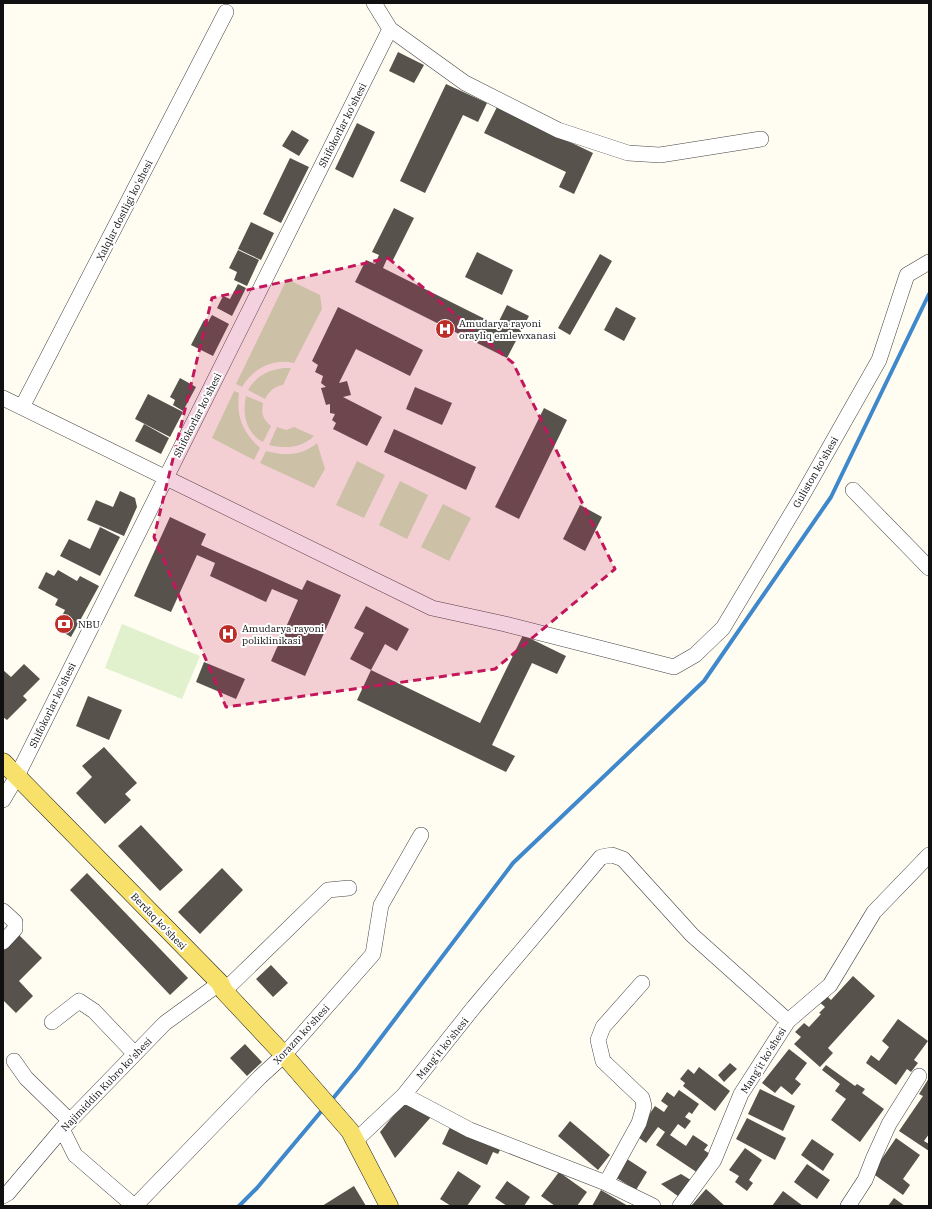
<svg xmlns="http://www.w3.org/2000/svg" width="932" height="1209" font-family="'IBM Plex Serif',serif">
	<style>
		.green { fill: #cfeabb }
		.pitch { fill: #e1f1cd }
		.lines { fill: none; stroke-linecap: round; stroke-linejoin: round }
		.stream { stroke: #3f88cc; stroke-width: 4 }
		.building { fill: #58524c }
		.minor-casing { stroke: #434343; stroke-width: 16 }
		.major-casing { stroke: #212121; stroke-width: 19 }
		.minor { stroke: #fff; stroke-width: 15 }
		.major { stroke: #f7e16a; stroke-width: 18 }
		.marked { fill: #c2185b; fill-opacity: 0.2; stroke: #c2185b; stroke-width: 3; stroke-dasharray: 8 5; stroke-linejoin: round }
		.labels { text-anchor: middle; stroke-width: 4; stroke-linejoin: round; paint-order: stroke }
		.street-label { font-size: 10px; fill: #101010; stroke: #fff }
		.poi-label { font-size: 10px; fill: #101010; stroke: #fff; text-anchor: start }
	</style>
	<rect width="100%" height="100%" fill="#fffdf2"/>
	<path class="green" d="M287 279 320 295 322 309 294 363C272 358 253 369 242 387L236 384Z
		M284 368H291L283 385C274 386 269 392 265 399L248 390C256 376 268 370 284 368Z
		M234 391 239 393C236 418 243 432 260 448L254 460 212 438Z
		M246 396 263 403C261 414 263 419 271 426L263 442C246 433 242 414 246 396Z
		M277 427 286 430 294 427 314 436C302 448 285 449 269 445Z
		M317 443 325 469 314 488 260 463 266 451C285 456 302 456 317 443Z
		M357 461 385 475 364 518 336 505Z
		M400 481 428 495 407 539 379 525Z
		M443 504 471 518 449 561 421 547Z"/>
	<path class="pitch" d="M122 624 200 656 182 699 105 668Z"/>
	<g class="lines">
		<path class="stream" d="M330 1102 358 1068 513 863 704 681 831 497 929 294
			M239 1206 257 1188 324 1108"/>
	</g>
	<path class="building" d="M398 52 424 65 414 83 389 71Z
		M446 84 487 103 478 122 463 115 425 193 400 181Z
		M497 107 593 153 574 194 559 187 566 172 484 133Z
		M357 123 375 132 353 178 335 169Z
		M292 130 309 140 299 156 282 146Z
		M290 158 309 167 281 223 263 214Z
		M394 208 414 218 392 262 387 259 383 268 497 325 507 305 529 316 507 358 355 282 366 260 375 264 379 255 372 252Z
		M251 222 274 233 261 260 238 249Z
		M238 250 259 260 247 286 234 280 237 272 229 268Z
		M477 252 513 270 502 295 465 277Z
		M600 254 612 261 570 335 558 328Z
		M238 284 246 288 232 316 217 308 223 296 230 299Z
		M338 307 423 350 410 376 356 349 339 383 347 381 351 395 343 397 382 417 367 446 333 429 336 423 332 420 335 414 330 413V404L326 405 321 388 326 387 321 383 323 376 315 372 318 365 312 361Z
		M616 307 636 318 624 341 604 330Z
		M212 315 229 324 213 356 191 345 204 320 208 322Z
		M180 378 196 387 183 411 173 405 175 400 170 397Z
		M415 387 452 403 442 425 406 409Z
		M148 394 183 412 170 437 135 419Z
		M544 408 567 420 519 519 495 507Z
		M144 424 169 438 161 454 135 441Z
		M394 429 476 467 466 490 384 452Z
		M120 491 135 498 137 507 124 536 87 520 96 500 113 507Z
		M580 505 602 517 585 551 563 539Z
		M170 517 206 534 201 545 302 590 307 580 341 595 305 676 271 661 298 600 272 589 266 602 210 576 215 563 197 555 171 612 134 596Z
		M100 527 120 537 100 576 60 556 69 539 90 549Z
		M58 570 77 581 80 576 99 586 71 637 56 628 65 610 55 605 58 599 38 588 46 572 54 576Z
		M366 606 409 629 397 651 385 644 371 670 350 659 364 633 354 628Z
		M523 635 566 656 557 674 532 663 492 745 515 756 506 772 357 700 371 670 480 723Z
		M204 662 245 679 236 699 196 682Z
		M24 664 40 679 23 696 27 700 7 720 3 717V670L11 677Z
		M88 696 122 710 109 740 76 726Z
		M104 747 137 783 125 794 131 800 105 824 76 793 92 777 82 766Z
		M141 825 183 870 160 891 118 846Z
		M222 868 243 890 200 934 178 912Z
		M87 873 188 978 170 995 70 890Z
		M19 935 42 958 19 981 33 996 16 1013 3 1000V951Z
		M271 965 288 983 273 997 256 979Z
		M853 976 875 996 828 1048 833 1053 820 1067 794 1044 801 1037 795 1032 804 1023 809 1027 821 1014 819 1013 825 1007 818 1001 825 994 831 1000Z
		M898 1019 928 1041 914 1060 918 1063 911 1072 907 1069 896 1085 866 1063 871 1055 879 1061 889 1047 882 1041Z
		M245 1044 262 1062 247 1076 230 1058Z
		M789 1049 807 1063 795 1079 801 1084 792 1095 781 1086 775 1093 762 1083Z
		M730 1063 737 1069 724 1082 718 1075Z
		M826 1065 855 1086 857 1084 865 1089 862 1093 884 1109 860 1142 831 1120 846 1099 835 1091 840 1084 822 1070Z
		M699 1067 730 1091 715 1111 683 1086 685 1083 680 1079 688 1069 694 1074Z
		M929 1078V1134L924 1141 929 1144V1151L899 1131 923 1096 919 1094Z
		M760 1089 795 1106 783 1131 748 1114Z
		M679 1090 699 1104 692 1114 689 1112 685 1117 691 1121 685 1129 678 1124 670 1135 686 1146 693 1135 708 1145 704 1150 710 1154 698 1173 656 1145 665 1132 658 1127 646 1143 635 1135 655 1106 664 1112 668 1106 661 1101 667 1092 674 1097Z
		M406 1100 431 1117 395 1158 380 1132Z
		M747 1118 786 1138 775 1160 736 1139Z
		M570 1121 610 1155 598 1170 558 1136Z
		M450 1127 500 1150 498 1154 493 1152 487 1165 442 1144Z
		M896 1138 920 1155 903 1179 910 1185 903 1195 872 1173Z
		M812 1139 834 1154 823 1171 801 1155Z
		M745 1148 762 1160 749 1180 753 1183 747 1191 735 1182 739 1176 729 1170Z
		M627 1159 647 1172 636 1190 615 1177Z
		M807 1164 830 1180 817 1199 794 1182Z
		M458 1171 481 1186 467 1206H451L440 1199Z
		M559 1172 587 1192 577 1206H555L541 1196Z
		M681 1174 694 1182 682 1199 661 1184Z
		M507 1181 530 1197 524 1206H507L495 1198Z
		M354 1186 366 1206H322Z
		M706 1189 725 1206H691Z
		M601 1190 628 1206H592Z
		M783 1191 803 1206H772Z
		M894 1198 905 1206H888Z"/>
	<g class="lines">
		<g class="minor-casing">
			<path id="minor" d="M374 3 390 29 465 83 558 130 628 153 660 155 761 139
				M3 398 432 608 505 624 674 667 695 655 723 628 802 496 879 360 907 275 929 262
				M22 407 226 12
				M853 490 929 568
				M3 800 17 776 390 29
				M3 911 15 922V929L3 942
				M224 991 328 890 349 888
				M52 1022 79 1001 94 1011 135 1054
				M14 1061 26 1078 70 1121
				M404 1095 470 1130 606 1183 653 1206
				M62 1129 75 1155 134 1206
				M355 1141 404 1095 474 1007 601 857 612 855 623 859 692 935 788 1021
				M606 1183 639 1123 644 1106 642 1098 603 1061 598 1040 603 1027 642 983
				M3 1196 8 1193 62 1129 165 1023 220 983
				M135 1206 260 1077 284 1055 373 954 381 905 421 835
				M680 1206 714 1160 741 1094 788 1021 830 985 874 912 929 855
				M848 1206 865 1180 874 1157 889 1124 919 1076"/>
		</g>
		<g class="major-casing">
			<path id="major" d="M3 762 220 983 224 991 284 1055 350 1131 389 1206"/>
		</g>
		<use href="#minor" class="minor"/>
		<use href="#major" class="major"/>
	</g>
	<path class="marked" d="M388 258 513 363 615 569 495 669 226 707 154 537 212 298Z"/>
	<defs>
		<g id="hospital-disc" transform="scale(1)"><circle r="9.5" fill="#bf2d28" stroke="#fff"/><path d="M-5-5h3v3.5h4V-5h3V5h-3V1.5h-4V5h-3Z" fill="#fff"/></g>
		<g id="bank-disc" transform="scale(1)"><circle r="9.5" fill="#bf2d28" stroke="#fff"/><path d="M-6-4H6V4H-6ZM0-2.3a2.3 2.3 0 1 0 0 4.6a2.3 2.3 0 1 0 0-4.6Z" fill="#fff"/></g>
	</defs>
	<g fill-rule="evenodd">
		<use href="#hospital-disc" x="445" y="329"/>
		<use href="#bank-disc" x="64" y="624"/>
		<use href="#hospital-disc" x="228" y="634"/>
	</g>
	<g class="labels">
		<g class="street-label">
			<text transform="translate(342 125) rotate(-63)" y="4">Shifokorlar ko'shesi</text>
			<text transform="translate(124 210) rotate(-63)" y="4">Xalqlar dostligi ko'shesi</text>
			<text transform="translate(197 415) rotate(-63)" y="4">Shifokorlar ko'shesi</text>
			<text transform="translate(815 472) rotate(-60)" y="4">Guliston ko'shesi</text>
			<text transform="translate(52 705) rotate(-64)" y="4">Shifokorlar ko'shesi</text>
			<text transform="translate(159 921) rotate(46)" y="4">Berdaq ko'shesi</text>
			<text transform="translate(301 1034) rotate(-47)" y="4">Xorazm ko'shesi</text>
			<text transform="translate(442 1048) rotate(-51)" y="4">Mang'it ko'shesi</text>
			<text transform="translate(763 1060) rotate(-58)" y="4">Mang'it ko'shesi</text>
			<text transform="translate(106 1084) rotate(-46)" y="4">Najimiddin Kubro ko'shesi</text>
		</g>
		<g class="poi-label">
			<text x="459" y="327">Amudarya rayoni<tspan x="459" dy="12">orayliq emlewxanasi</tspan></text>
			<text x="78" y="628">NBU</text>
			<text x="242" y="632">Amudarya rayoni<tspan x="242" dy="12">poliklinikasi</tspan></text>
		</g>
	</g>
	<rect width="932" height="1209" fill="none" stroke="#101010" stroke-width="8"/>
</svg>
